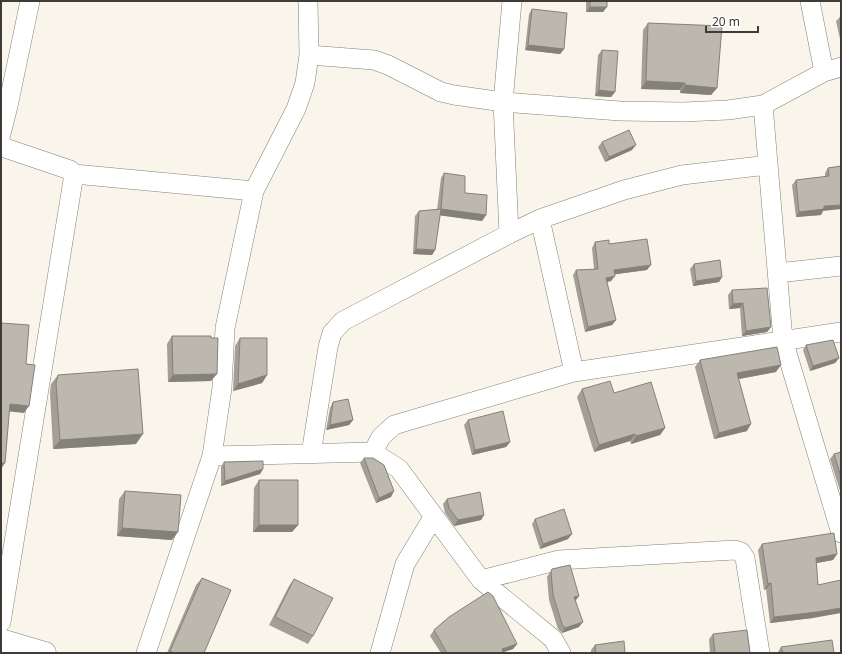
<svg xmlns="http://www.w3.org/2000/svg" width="842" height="654" font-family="'Noto Sans',sans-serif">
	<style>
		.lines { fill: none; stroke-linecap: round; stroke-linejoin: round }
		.minor-casing { stroke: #858177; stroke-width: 20 }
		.tertiary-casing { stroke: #858177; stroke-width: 23 }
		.minor { stroke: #fff; stroke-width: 19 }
		.tertiary { stroke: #fff; stroke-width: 22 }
		.wall { fill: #a39e96 }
		.shaded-wall { fill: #84817a }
		.building { fill: #bdb8ae; stroke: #84817a }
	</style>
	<rect width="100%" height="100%" fill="#f9f5ea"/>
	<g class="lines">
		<g class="minor-casing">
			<path id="minor" d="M810 1 824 72
				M309 55 374 60 388 65 441 92 454 95 503 102 620 111 683 112 728 110 763 105 824 72 841 67
				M763 105 783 340 841 533
				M1 134 8 106 30 1
				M1 143 5 148 70 170 74 174 1 622
				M74 174 254 191
				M540 219 574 372
				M509 234 503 102 512 1
				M778 273 841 266
				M373 452 381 437 394 425 574 372 841 332
				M311 454 328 347 332 333 343 321 509 234 540 219 624 190 682 175 768 165
				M212 456 373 452 399 469 481 580 553 639 561 653
				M481 580 559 560 735 550 741 552 745 558 760 653
				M146 653 212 456 222 388 225 328 254 191 296 109 305 83 309 55 308 1
				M380 653 405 564 434 516"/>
		</g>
		<g class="tertiary-casing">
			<path id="tertiary" d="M1 640 45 653"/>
		</g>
		<use href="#minor" class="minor"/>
		<use href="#tertiary" class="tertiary"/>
	</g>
	<path class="wall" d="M586 1H607L603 12H586Z
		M532 9 564 49 560 54 525 50 529 14Z
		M841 16V39H840L836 21Z
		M648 23 717 88 711 95 680 93V90L641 89 643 30Z
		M602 50 615 92 611 97 595 96 598 55Z
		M602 142 632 150 605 162 598 147Z
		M841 166 823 211 821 215 796 217 792 185 796 180 825 177V173L828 168Z
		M444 173 486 215 482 221 440 215 435 250 432 255 413 254 415 216 419 211 437 210 441 178Z
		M595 242 609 244 647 270 615 274 611 281 607 282 616 320 612 325 585 332 573 275 576 270 594 269 592 248Z
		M694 264 722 277 719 282 693 286 690 269Z
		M732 290 771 327 767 332 742 336 740 308 729 309 728 295Z
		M172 336 211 338V381L168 382 167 344Z
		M240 338 267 375 262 383 233 391 235 346Z
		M806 345 839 358 835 363 810 371 803 350Z
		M700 360 776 372 739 379 747 431 714 439 695 367Z
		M58 375 136 444 53 449 50 392 51 384Z
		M582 389 614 393 665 428 660 435 631 444 630 441 594 452 577 397Z
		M333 402 353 420 349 425 326 430 330 408Z
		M468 420 510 442 506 447 472 455 464 425Z
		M841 452V494L830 459 834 454Z
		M364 458 391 497 376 503 360 463Z
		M224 462 263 469 260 474 221 486V467Z
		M259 480 298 525 292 532H253L254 488Z
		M125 491 172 540 117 536 119 499Z
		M447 499 484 515 481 520 454 526 445 513 443 504Z
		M535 519 568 539 540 549 532 524Z
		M762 544 837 554 833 560 816 563 818 585 813 618 770 623 766 589 764 590 758 550Z
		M552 569 579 596 576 600 579 627 562 633 558 629 549 600 547 577Z
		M202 578 204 653H167L196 585Z
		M294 579 313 636 308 644 269 625 289 586Z
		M434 630 517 644 513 649 503 652V653H441L430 636Z
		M713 634 750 653H710L709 639Z
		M595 645 625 653H591V650Z
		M781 647 834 653H778V652Z"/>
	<path class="shaded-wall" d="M590 7H607L603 12H586Z
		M528 45 564 49 560 54 525 50Z
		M646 81 685 83 680 90 641 89Z
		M685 85 717 88 711 95 680 93Z
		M599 90 615 92 611 97 595 96Z
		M636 145 632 150 605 162 609 157Z
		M841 205V209L823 211 821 215 796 217 799 212 824 206Z
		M441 209 486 215 482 221 437 215Z
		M416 249 435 250 432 255 413 254Z
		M651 265 647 270 610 275 614 270Z
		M615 276 611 281 602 283 606 278Z
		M722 277 719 282 693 286 696 281Z
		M743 303 740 308 729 309 733 304Z
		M616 320 612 325 585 332 588 327Z
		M771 327 767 332 742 336 746 331Z
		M839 358 835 363 810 371 813 366Z
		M781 365 776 372 733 380 737 373Z
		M217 374 211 381 168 382 173 375Z
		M267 375 262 383 233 391 238 384Z
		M10 404 29 406 24 413 5 411Z
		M353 420 349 425 326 430 330 425Z
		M751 424 747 431 714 439 719 433Z
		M665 428 660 435 631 444 636 436Z
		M143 434 136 444 53 449 60 440Z
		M635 434 630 441 594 452 599 445Z
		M510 442 506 447 472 455 475 450Z
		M1 463H5L1 469Z
		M263 469 260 474 221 486 225 481Z
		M394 491 391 497 376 503 379 498Z
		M484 515 481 520 454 526 458 520Z
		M259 525H298L292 532H253Z
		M122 528 178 532 172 540 117 536Z
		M572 534 568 539 540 549 543 544Z
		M837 554 833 560 812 564 816 558Z
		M771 583 766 589 764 590 768 584Z
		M579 596 575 601 574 597Z
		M841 608V613L813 618 770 623 774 617Z
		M583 622 579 627 562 633 565 628Z
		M517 644 513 649 501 653 502 649Z"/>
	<path class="building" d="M590 1H607V7H590Z
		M532 9 567 13 564 49 528 45Z
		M841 16V24L840 17Z
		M648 23 722 26 717 88 685 85V83L646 81Z
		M602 50 618 51 615 92 599 90Z
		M629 130 636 145 609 157 602 142Z
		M841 166V205L824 206V209L799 212 796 180 829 176 828 168Z
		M444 173 465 176V193L487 195 486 215 441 209Z
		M441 209 435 250 416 249 419 211Z
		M647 239 651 265 614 270 615 276 606 278 616 320 588 327 576 270 598 269 595 242 609 240V244Z
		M720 260 722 277 696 281 694 264Z
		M767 288 771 327 746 331 743 303 733 304 732 290Z
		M1 323 29 325 26 364 35 365 29 406 10 404 5 463H1Z
		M172 336H211V338H218L217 374 173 375Z
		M240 338H267V375L238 384Z
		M833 340 839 358 813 366 806 345Z
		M777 347 781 365 737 373 751 424 719 433 700 360Z
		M138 369 143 434 60 440 56 383 58 375Z
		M610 381 614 393 651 382 665 428 636 436 635 434 599 445 582 389Z
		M348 399 353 420 330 425 333 402Z
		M503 411 510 442 475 450 468 420Z
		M841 452V477L834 454Z
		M364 458H373L384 465 394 491 379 498Z
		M263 461V469L225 481 224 462Z
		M259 480H298V525H259Z
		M125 491 181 495 178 532 122 528Z
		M480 492 484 515 458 520 449 508 447 499Z
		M564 509 572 534 543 544 535 519Z
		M834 533 837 554 816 558 818 585 841 580V608L817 612 774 617 771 583 768 584 762 544Z
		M570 565 579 596 574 597 583 622 565 628 562 624 553 595 551 572 552 569Z
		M202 578 231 590 204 653H174L170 651Z
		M294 579 333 598 313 636 275 617Z
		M488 592 493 596 517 644 502 649 503 653H447L434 630 449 617Z
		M747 630 750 653H715L713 634Z
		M832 640 834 653H783L781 647Z
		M624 641 625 653H596L595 645Z"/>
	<rect width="842" height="654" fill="none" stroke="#3e3c38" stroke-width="4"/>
	<path d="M706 26v6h52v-6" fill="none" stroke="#3e3c38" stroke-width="2"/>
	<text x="712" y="26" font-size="12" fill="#3e3c38" stroke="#ffffff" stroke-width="3" paint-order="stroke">20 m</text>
</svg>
